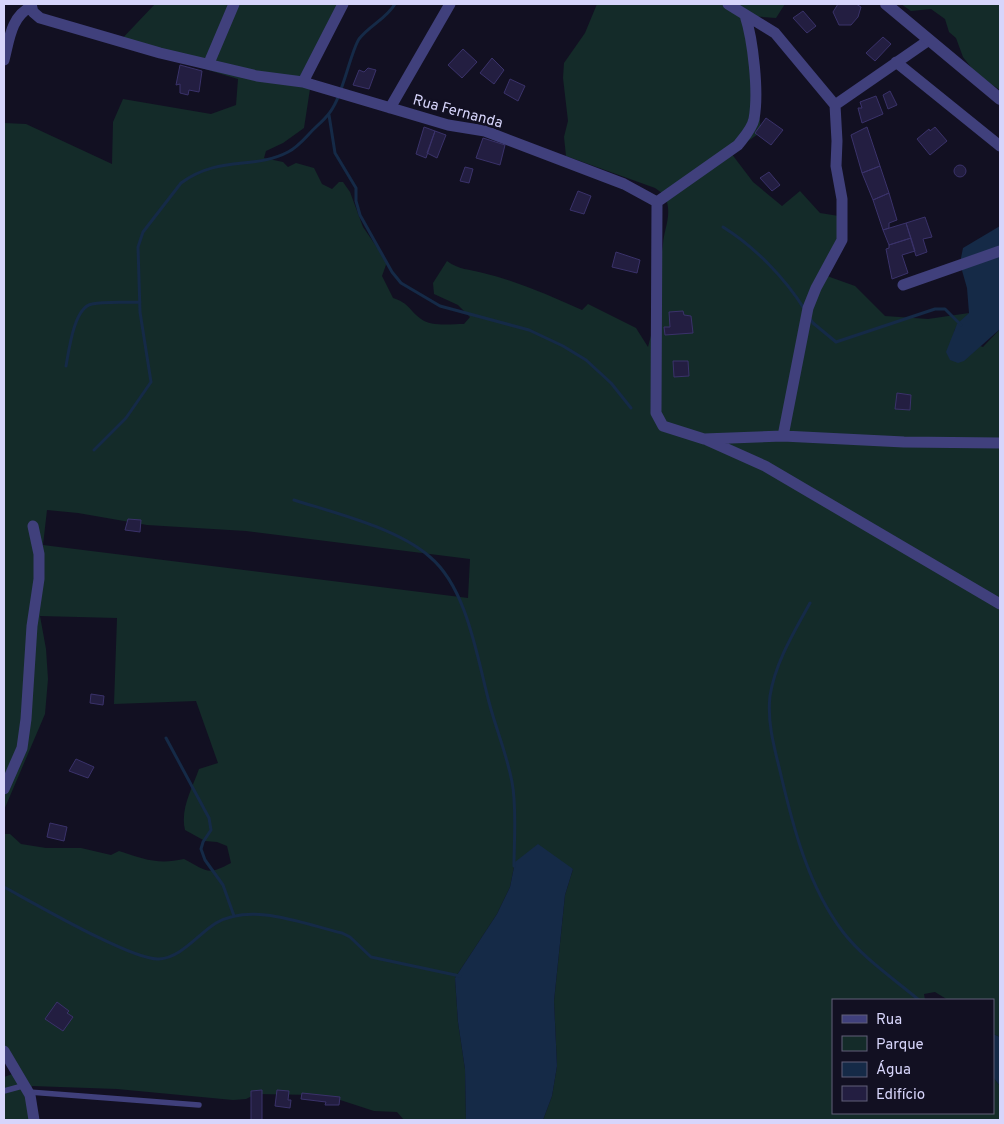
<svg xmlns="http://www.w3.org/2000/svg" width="1004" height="1124" font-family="Overpass,sans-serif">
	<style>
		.green { fill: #142b29; fill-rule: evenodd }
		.water { fill: #152a47 }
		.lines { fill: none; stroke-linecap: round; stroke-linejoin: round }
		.stream { stroke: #152a47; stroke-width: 3 }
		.building { fill: #231e41; stroke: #3a326a }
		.service { stroke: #40407c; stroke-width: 5.5 }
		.minor { stroke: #40407c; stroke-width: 11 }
		.tertiary { stroke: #40407c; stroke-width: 12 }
		.labels { text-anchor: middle; stroke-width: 5; stroke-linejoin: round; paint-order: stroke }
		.street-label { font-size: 15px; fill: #d7d5fb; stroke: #121022 }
	</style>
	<rect width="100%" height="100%" fill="#121022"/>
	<path class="green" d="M155 4H341L297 82 310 89 304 128 283 143 266 151 264 158 283 162 288 167 296 163 314 168 322 184 332 189 339 182H343L350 192 363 227 387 262 382 276 393 298C409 303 409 310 421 319 431 327 452 324 464 324L470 317 458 305 434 294 433 283 447 261C459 270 469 269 483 273 517 281 550 296 582 310L588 304 636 328 648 347C658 313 658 279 663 244 664 229 671 218 667 202 665 195 662 193 655 188L566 156 564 137 568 121 563 78 564 63 585 33 597 4H785L776 18 751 16 761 132 731 153 753 182 782 206 800 191 820 213 845 217 827 276 855 286 885 316 928 319 969 313 955 329 953 336 983 347 1000 329V1037L993 1034V1000H948L935 992 924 994 925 1000H833V1113H993V1077L1000 1086V1120H543L552 1096 557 1066 554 1001 565 895 573 869 515 862 510 887 497 914 455 978 458 1022 465 1069 466 1120H404L397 1112 374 1111 334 1098 316 1095 256 1094 246 1099 233 1100 117 1089 32 1086 30 1120H4V1077L21 1071 4 1045V834H10L21 844 46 848H81L111 855 119 851C143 859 158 865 184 859 207 871 207 876 231 863L227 846 217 842 205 841 185 830C180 809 192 789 199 769L218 763 196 701 114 704 117 618 40 616 46 649 48 679 45 714 4 810V123L26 124 112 164 113 122 123 99 211 114 236 105 238 79 118 43ZM47 510 78 513 147 525 246 531 470 559 468 598 43 545Z
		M901 4H1000V90L977 75 963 57 956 38 949 32 945 19 931 9 911 11Z"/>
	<path class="water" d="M1000 226V249L960 263 963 248Z
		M1000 253V329L964 361 958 363 950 360 946 352 957 324 969 313 967 288 961 267Z
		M538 844 573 869 565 895 554 1001 557 1066 552 1096 543 1120H466L465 1069 458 1022 455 978 497 914 510 887 515 862Z
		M993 1034 1000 1037V1086L993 1077Z"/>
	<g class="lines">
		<path class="stream" d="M341 89C346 77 353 48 359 39 370 25 386 19 395 4
			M329 115 335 153 356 188V201L360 215 392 272 401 283 440 306 529 330 563 346 586 360 611 383 631 408
			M723 227C755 247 785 278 805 310
			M809 317 813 323 836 342 935 309H945L961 325
			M66 366C69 350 74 307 92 304 107 301 124 303 140 302
			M94 450 126 418 151 382 140 312 138 247 143 232 181 183C219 155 254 170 288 152 300 146 307 135 317 126 328 116 333 110 339 95
			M294 500C335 513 397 528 430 557 467 588 477 657 489 702 496 729 507 755 512 782 517 807 514 840 514 866
			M810 603C794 632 775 663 770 696 767 721 774 747 780 771 793 827 808 886 843 932 863 958 894 979 919 1000
			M166 738 209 818 211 830 203 842 201 849 205 860 223 885 234 916
			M4 887C32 902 133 961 159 959 181 958 198 934 216 923 252 902 304 924 342 933L350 937 371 957 460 976"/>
	</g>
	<path class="building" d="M838 4H856L861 7 858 17 851 25H839L833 12Z
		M803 11 816 26 807 33 793 18Z
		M883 37 891 44 875 61 866 53Z
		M463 49 477 62 462 78 448 65Z
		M492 58 504 70 494 84 480 73Z
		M180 65 202 71 199 92 189 90 188 95 180 93V84L176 85Z
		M368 68 376 70 369 89 353 85 359 70 364 72Z
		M510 79 525 86 518 101 504 93Z
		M890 91 897 105 888 109 883 95Z
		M876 96 883 114 862 123 858 108H862L860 102Z
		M766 118 783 130 771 145 755 133Z
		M424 127 435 131 426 158 416 154Z
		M867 127 880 166 862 173 851 135Z
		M935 127 947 141 930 155 917 139 929 129 930 131Z
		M435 131 446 135 437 158 427 153Z
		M483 138 505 145 500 165 476 158Z
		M954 171a6 6 0 1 1 12 0a6 6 0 1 1-12 0Z
		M880 166 889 193 873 200 862 173Z
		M465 167 473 169 469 183 460 181Z
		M769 172 780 185 772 191 760 178Z
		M578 191 591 196 584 214 570 210Z
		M889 193 897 220 889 223V228L883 230 873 200Z
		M925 217 932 237 923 239 927 252 916 256 906 223Z
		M906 223 911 238 889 245 883 230Z
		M911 238 915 251 902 255 908 273 892 279 886 249 889 248V245Z
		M616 252 640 260 637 273 612 267Z
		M683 311 684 315 691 316 693 333 665 335 664 327H670L669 312Z
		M673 361H688L689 376 674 377Z
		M897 393 911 395 910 410 895 409Z
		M128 519 141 520 140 532 125 530Z
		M91 694 104 696 103 705 90 703Z
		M76 759 94 767 88 778 69 771Z
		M50 823 67 827 64 841 47 837Z
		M57 1002 69 1011 67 1013 73 1017 63 1031 45 1019Z
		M262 1090V1120H251V1091Z
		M277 1090 289 1091 288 1100H291L290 1108 275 1106Z
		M302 1093 340 1097 339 1105H325L326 1102 301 1099Z"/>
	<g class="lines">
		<path class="service" d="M4 1091 26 1085
			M29 1092 199 1105"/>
		<path class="minor" d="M31 4 33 12 40 18 160 53 257 76 303 82 448 125 485 131 624 184 657 202 656 413 663 426 704 439 783 436 904 442 1000 443
			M728 4 775 33 835 105 929 40
			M4 60C9 41 11 16 31 7
			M896 62 1000 146
			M209 63 234 4
			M303 82 343 4
			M390 108 450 4
			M657 202 738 145C744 137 752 129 754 119 759 92 753 40 745 15
			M903 285 1000 251
			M783 436 808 308 816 288 842 240V199L836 166 837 141 835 105
			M707 440 765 466 1000 604
			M4 789 22 748 26 719 32 626 39 579V554L33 526
			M4 1051 30 1095 34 1120"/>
		<path class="tertiary" d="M886 4 1000 99"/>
	</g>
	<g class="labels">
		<g class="street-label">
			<text transform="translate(458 111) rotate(15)" y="5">Rua Fernanda</text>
		</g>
	</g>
	<rect width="1004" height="1124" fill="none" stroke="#d7d5fb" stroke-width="10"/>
	<rect x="832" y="999" width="162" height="115" fill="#121022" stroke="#615f79"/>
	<rect x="842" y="1015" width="25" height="8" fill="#40407c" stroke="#615f79"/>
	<text x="876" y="1024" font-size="15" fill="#d7d5fb">Rua</text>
	<rect x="842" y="1036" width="25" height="15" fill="#142b29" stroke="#615f79"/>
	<text x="876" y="1049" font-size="15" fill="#d7d5fb">Parque</text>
	<rect x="842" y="1062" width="25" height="15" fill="#152a47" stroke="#615f79"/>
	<text x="876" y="1074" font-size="15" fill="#d7d5fb">Água</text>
	<rect x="842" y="1086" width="25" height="15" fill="#231e41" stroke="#615f79"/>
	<text x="876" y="1099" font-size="15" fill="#d7d5fb">Edifício</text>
</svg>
